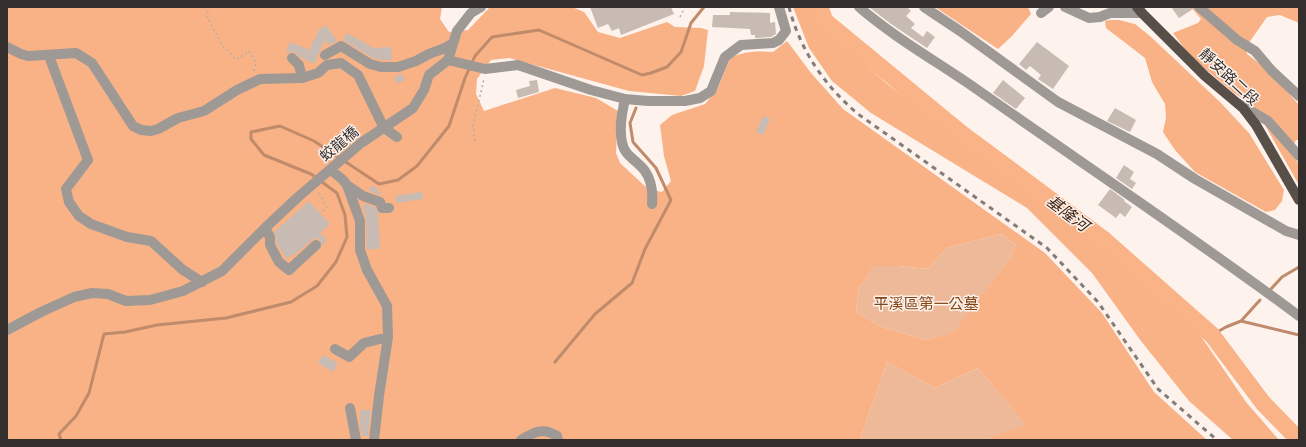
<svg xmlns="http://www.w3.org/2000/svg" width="1306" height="447" font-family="Commissioner,'Noto Sans TC',sans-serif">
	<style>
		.green { fill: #eeb999 }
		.forest { fill: #f9b286; fill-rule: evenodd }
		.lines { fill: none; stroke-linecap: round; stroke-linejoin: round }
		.stream { stroke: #bf8b6b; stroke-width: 3 }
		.river { stroke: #fab386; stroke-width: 17 }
		.building { fill: #c8bbb3 }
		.path { stroke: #b6ada8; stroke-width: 1.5; stroke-dasharray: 2 3; stroke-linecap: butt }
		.minor { stroke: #9e9995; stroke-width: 10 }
		.major { stroke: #584f49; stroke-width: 10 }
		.rail { stroke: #837c78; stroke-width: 3; stroke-dasharray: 5 5; stroke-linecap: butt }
		.labels { text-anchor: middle; stroke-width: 3; stroke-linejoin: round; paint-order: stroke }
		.street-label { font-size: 15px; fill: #342f2c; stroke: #fdf2ec }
		.park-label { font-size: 15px; fill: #844413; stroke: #fdf2ec }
		.water-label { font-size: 16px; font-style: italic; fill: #3e210e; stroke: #fdf2ec }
	</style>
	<rect width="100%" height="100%" fill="#fdf2ec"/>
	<path class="green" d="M1001 234 1016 245 1011 257 955 332 926 340 882 327 856 312 859 287 866 279 872 265 899 266 928 269 947 248Z
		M887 362 935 388 978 368 1027 426 985 440H861L862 434Z"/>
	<path class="forest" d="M7 7H442L440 19 449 32 468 30 490 7H572L584 12 598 32 620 38 667 22 675 27 701 28 708 30 704 66 695 91 681 96 629 91 509 58 491 60 477 79 476 94 484 111 555 88 596 98 618 111 616 153 620 163 648 189 662 192 671 181 664 156 660 125 672 115 705 104 718 88 730 58C745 51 757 51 773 52L787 41 811 73 843 109 1045 253 1102 313 1154 392 1207 440H985L1026 425 978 368 935 388 887 362 862 434 861 440H7ZM1001 234 1016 245 1011 257 954 332 926 340 882 327 856 312 859 287 866 279 872 266H899L928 269 947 248Z
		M793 7H814L823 27 886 83 1111 252 1188 321 1198 332 1246 402 1279 440H1233L1189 401 1141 341 1092 273 1027 208 871 113 832 81 809 48Z
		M935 7H1028L1031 14 1012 36 998 49Z
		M1191 7H1299V23L1280 15 1267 17 1246 47 1247 54 1268 70 1299 105V140H1296L1290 152 1299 164V185L1254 106 1234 93 1190 56 1173 33 1198 23 1201 19Z
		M1110 20H1119L1135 24 1150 36 1221 103 1249 133 1284 190 1282 201 1275 210 1266 212 1195 172 1175 150 1163 132 1166 118 1165 104 1152 82 1145 58 1106 28 1105 21Z"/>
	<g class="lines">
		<path class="stream" d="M1271 289 1282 277 1299 267
			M1241 321 1299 335
			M1212 335 1226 327 1241 321 1260 300
			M555 362 595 314 632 283 645 249 671 200 656 168 633 142 630 123 636 108
			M61 440 59 434 76 416 89 393 104 334 125 332 157 325 226 318 291 302 317 286 336 262 347 237 345 215 337 193 311 174 264 155 251 139V132L280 126 314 141 379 184 398 180 417 166 449 126 465 78 475 56 492 37 539 30 642 75 651 73 667 67 681 52 691 23 704 7"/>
		<path class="river" d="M820 7 825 21 961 133 1102 238 1212 335 1263 403 1299 440"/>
	</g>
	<path class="building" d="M590 7H671L674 14 621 35 619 28 612 31 608 24 598 28Z
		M869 7H907L911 11 906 16 915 24 911 28 923 37 927 31 935 37 927 48 891 24Z
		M1171 7H1193V9L1179 18Z
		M730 12 770 13V23L775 22 776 34 771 37 755 38V35H751L750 29 712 27 713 15H730Z
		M326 25 337 41 329 45 325 40 314 64 302 58 294 52H286L290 42 309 50 319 30Z
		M347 33 374 48 391 47 392 60H382L373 58 343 40Z
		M1037 42 1069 66 1053 89 1038 79 1041 75 1030 66 1026 70 1019 64Z
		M401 73 405 80 398 84 394 78Z
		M537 80 539 92 518 98 516 90 530 86 529 81Z
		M1003 80 1025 98 1016 109 993 93Z
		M1115 108 1136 120 1130 132 1107 121Z
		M763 116 770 119 763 135 756 132Z
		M1124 165 1134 172 1130 179 1136 183 1132 189 1116 178Z
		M370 186 378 188 377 191 381 192 380 195 369 191Z
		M1110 189 1125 200 1124 201 1132 207 1125 217 1120 213 1116 218 1098 205Z
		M422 192 423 199 397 203 395 196Z
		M309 201 330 224 320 233 327 240 322 246 320 240 314 238 293 256 292 254 287 259 276 243V237L274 232Z
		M363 203 375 207 378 213 380 249H367L366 219Z
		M323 355 338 363 333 372 318 363Z
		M360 410H371L368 436H362L360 425Z"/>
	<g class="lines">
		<path class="path" d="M211 7 206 15 222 45 236 60 249 51 256 62 254 71
			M680 17 685 7
			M475 141 473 126 484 79
			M319 193 327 207 320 213"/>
		<path class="minor" d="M859 7C895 38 936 61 975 88 1083 164 1193 237 1299 316
			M924 7 960 31 1058 102 1157 154 1195 179 1286 231 1299 235
			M1065 7 1089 18 1100 17 1110 13H1142
			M1199 7 1237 40 1255 51 1272 71 1299 96
			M1041 13 1049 7
			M7 47 21 54 28 56 76 53 92 63 133 126 141 130 151 131 158 129 178 118 204 111 237 90 260 79 302 78 318 73 327 65 341 63 358 75 384 128 397 137
			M325 55 341 46 370 64 381 67H398L416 61 429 54 445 48 453 43
			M49 56 88 160 66 189 69 202 79 216 91 224 127 237 151 241 183 270 202 282
			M292 58 299 65 302 78
			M448 60 485 69 518 65 591 90 625 99 648 101H685L700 98 711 91 725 57 741 45 773 43 779 40 786 31 779 7
			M625 99C622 113 619 128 622 142 624 156 637 160 645 171 652 181 653 192 652 204
			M1239 104 1268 121 1299 156
			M331 170 342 179 347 185 360 221V250L367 270 387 306 388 337 379 396 374 440
			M347 185 363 196 380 202 382 208H389
			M265 228 270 237V245L279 262 289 270 316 245
			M7 330 41 312 74 297 92 293 108 294 126 301 150 300 183 291 222 271 265 228 298 197 361 143 413 108 424 90 429 75 448 60 457 31 471 13 481 7
			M335 349 349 357 364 343 388 337
			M350 408 356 440
			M521 440C534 432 543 427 557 436L558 440"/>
		<path class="major" d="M1137 7 1142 13 1205 76 1243 108 1256 125 1299 200"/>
		<path class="rail" d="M789 7C800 50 824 85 858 114L1047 248 1098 302 1158 389 1217 440"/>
	</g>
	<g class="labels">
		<g class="street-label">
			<text transform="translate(1229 77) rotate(43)" y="5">靜安路二段</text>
			<text transform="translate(339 144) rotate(-40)" y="5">蛟龍橋</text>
		</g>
		<g class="park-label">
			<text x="926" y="309">平溪區第一公墓</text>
		</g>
		<g class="water-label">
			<text transform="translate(1068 213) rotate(37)" y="6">基隆河</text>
		</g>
	</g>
	<rect width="1306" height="447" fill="none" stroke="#342f2c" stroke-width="16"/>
</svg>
